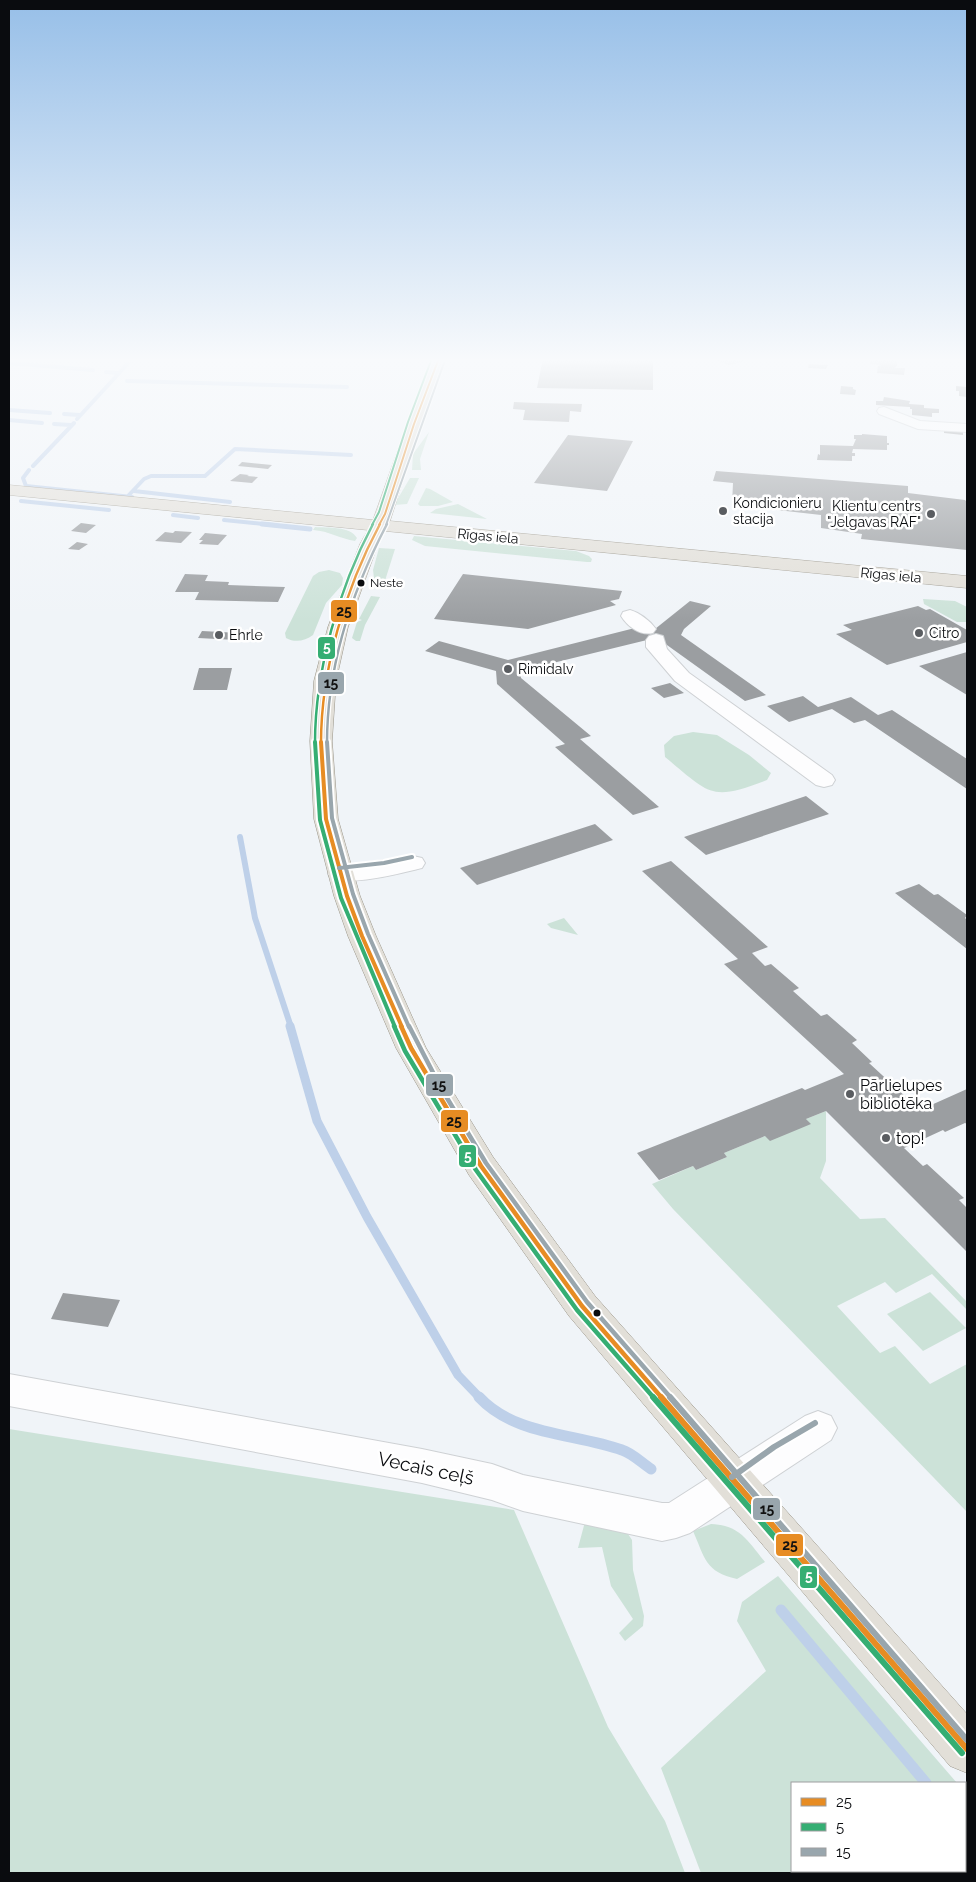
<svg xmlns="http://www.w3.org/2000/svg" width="976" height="1882" font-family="Raleway,sans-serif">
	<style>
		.green { fill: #cce2d8 }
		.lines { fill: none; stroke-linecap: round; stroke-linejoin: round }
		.stream-far4 { stroke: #bed0e9; stroke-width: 4 }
		.stream-far3 { stroke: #bed0e9; stroke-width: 5 }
		.stream-far2 { stroke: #bed0e9; stroke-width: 6 }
		.stream-far1 { stroke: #bed0e9; stroke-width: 9 }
		.stream { stroke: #bed0e9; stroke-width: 11 }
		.building { fill: #9b9ea1 }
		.minor-casing { stroke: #ced1d4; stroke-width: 2 }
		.primary-casing { stroke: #9b968a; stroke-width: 1 }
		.minor { fill: #fdfdfe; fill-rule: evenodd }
		.primary { fill: #e2dfd8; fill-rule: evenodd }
		.bus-1-far4-casing { stroke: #fff; stroke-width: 4 }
		.bus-1-far3-casing { stroke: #fff; stroke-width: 5 }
		.bus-1-far2-casing { stroke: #fff; stroke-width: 8 }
		.bus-1-far1-casing { stroke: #fff; stroke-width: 8 }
		.bus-1-casing { stroke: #fff; stroke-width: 10 }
		.bus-2-far4-casing { stroke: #fff; stroke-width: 4 }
		.bus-2-far3-casing { stroke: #fff; stroke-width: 5 }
		.bus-2-far2-casing { stroke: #fff; stroke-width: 8 }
		.bus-2-far1-casing { stroke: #fff; stroke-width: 8 }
		.bus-2-casing { stroke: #fff; stroke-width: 10 }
		.bus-3-far4-casing { stroke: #fff; stroke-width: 4 }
		.bus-3-far3-casing { stroke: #fff; stroke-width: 5 }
		.bus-3-far2-casing { stroke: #fff; stroke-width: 8 }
		.bus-3-far1-casing { stroke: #fff; stroke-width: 8 }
		.bus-3-casing { stroke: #fff; stroke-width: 10 }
		.bus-1-far4 { stroke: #e78c23; stroke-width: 2 }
		.bus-1-far3 { stroke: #e78c23; stroke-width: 2.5 }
		.bus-1-far2 { stroke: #e78c23; stroke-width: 4 }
		.bus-1-far1 { stroke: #e78c23; stroke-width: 4.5 }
		.bus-1 { stroke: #e78c23; stroke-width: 6 }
		.bus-2-far4 { stroke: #35ae73; stroke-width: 2 }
		.bus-2-far3 { stroke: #35ae73; stroke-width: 2.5 }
		.bus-2-far2 { stroke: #35ae73; stroke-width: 4 }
		.bus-2-far1 { stroke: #35ae73; stroke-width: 4.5 }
		.bus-2 { stroke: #35ae73; stroke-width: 6 }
		.bus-3-far4 { stroke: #99a6ad; stroke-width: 2 }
		.bus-3-far3 { stroke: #99a6ad; stroke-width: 2.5 }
		.bus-3-far2 { stroke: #99a6ad; stroke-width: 4 }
		.bus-3-far1 { stroke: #99a6ad; stroke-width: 4.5 }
		.bus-3 { stroke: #99a6ad; stroke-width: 6 }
		.poi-dot { fill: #5a5d61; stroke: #fff; stroke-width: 2 }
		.bus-dot { fill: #0a0c0f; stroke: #fff; stroke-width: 2 }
		.labels { text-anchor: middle; stroke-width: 5; stroke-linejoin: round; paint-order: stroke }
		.far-bus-label { font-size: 12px; fill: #0a0c0f; stroke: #fff; text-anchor: start }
		.far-poi-label { font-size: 14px; fill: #0a0c0f; stroke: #fff; text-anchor: start }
		.far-street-label { font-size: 14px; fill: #0a0c0f; stroke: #fff }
		.poi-label { font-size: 16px; fill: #0a0c0f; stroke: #fff; text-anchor: start }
		.near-street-label { font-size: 19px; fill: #0a0c0f; stroke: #fff }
		.line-badge { stroke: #fff; stroke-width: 2 }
		.badge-label { font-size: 14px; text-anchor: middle; font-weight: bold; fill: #fff }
		.pale-badge-label { font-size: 14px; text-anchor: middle; font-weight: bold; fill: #111 }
	</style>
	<rect width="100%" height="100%" fill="#f0f4f8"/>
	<path class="green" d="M429 432 420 459 421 470H412L413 454Z
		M410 478H419L407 504 394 505Z
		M426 488 430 489 453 502 438 506H420L418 504Z
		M458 504 460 505 487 519 430 513 436 509Z
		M315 527C328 528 350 526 357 538L355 541C341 539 329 531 313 530Z
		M414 536 576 551 589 556 592 559 591 562H587L425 546 412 540Z
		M379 548 395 549 383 587 375 586 373 570Z
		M329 570 340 573 343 578 342 585 326 603 313 635C305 641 295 643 286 638L285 633 313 576 319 572Z
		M371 596 380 597 365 625 360 641H356L352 638 357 622 362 620 359 619Z
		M923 599 955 601 967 607V622H957L924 604Z
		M693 732 717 735 749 755 771 773 767 780C710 802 710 794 665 757L664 745 674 736Z
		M564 918 578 935 551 928 547 924Z
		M826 1111V1161L820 1178 860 1219 885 1218 967 1302V1310L932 1274 896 1293 885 1282 837 1306 880 1353 895 1346 930 1384 967 1364V1512L673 1209 652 1184 693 1166 696 1170 727 1157 724 1153 765 1136 810 1124 806 1119Z
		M930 1292 966 1328 923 1351 887 1314Z
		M9 1429 514 1510 608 1727 665 1821 685 1873H9Z
		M586 1518 624 1528 632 1540 633 1570 644 1616 643 1626 625 1641 619 1633 633 1619 611 1586 602 1547 578 1548Z
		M711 1524C740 1525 748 1541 765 1562L737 1579C705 1572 705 1558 693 1531Z
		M778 1576 957 1783H792V1871H965V1792L967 1795V1873H701L661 1768 766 1671 737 1621 742 1602Z"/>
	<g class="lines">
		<path class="stream-far4" d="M9 363 93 370
			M106 372 119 373
			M127 381 347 387
			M9 410 50 413
			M64 414 80 415
			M77 419 133 358
			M9 420 42 423
			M54 424 71 425
			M33 466 74 423
			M29 470 23 478 26 486 132 497
			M134 491 230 502
			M128 496 144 479 151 476H205L235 449 351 455
			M21 501 109 510
			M173 515 198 518
			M224 520 274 525"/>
		<path class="stream-far3" d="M262 524 310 529"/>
		<path class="stream-far2" d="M240 837 255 918 291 1027"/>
		<path class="stream-far1" d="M290 1026 317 1121 367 1217 458 1375 480 1398"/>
		<path class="stream" d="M479 1397C515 1436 575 1433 622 1450 632 1453 642 1463 651 1469
			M781 1610 926 1783
			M965 1829 967 1832"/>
	</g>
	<path class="building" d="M543 358H653V390L537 388Z
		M721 358H758L729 365 712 359Z
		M871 358H898L897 366 894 368H905L904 375 877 373 878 366 882 365 870 364Z
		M809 364 828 365 826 369 808 368Z
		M841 386 853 387V389L856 390 855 395 840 394Z
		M956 386 967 387V397L959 396V391H956Z
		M884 397 910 401 909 404 924 405V408L939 409V413H932V417L912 415V409H910V407L876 405V401H883Z
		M514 402 536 403 582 404 581 412 570 411 569 422 523 420 525 410 513 409Z
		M944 428 963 429V435L944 433Z
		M862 434 887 436V443H889V445H887V450L853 449 852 453H855V456H852V461L817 460 818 454 820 455V445L853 446 856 439H854V435H862Z
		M568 435 633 441 607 491 534 483Z
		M242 462 272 465 268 469 238 466Z
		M716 471 908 486V493L965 500 967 502V550L861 539 862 534 821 528V515L732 505 733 483 713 481Z
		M240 474 249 475 247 476 258 477 252 483 230 481Z
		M81 523 96 525 86 533 71 531Z
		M175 531 192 532 181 543 155 541 165 532 173 533Z
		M205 533 227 535 218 545 199 544 203 540H199Z
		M77 542 88 544 79 550 68 549Z
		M185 574 208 575 205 581 229 582 228 585 285 587 278 602 195 600 199 592H175Z
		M463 574 622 591 619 599 610 601 616 605 528 629 434 619Z
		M690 601 711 606 684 629 681 635 766 695 745 701 660 640H647L520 671 521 678 591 736 580 739 659 807 633 815 555 747 565 744 497 684 496 671 425 651 439 641 508 660 631 629H655Z
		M918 606 926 610 930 609 967 630V642L887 665 836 634 852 630 843 625Z
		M202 631 240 633 236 640 198 638Z
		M967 652V695L919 666Z
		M199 668H232L227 690H193Z
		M670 683 684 693 664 698 651 688Z
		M803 696 818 707 851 697 878 715 892 710 967 759V789L865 720 854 723 832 709 789 722 767 706Z
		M806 796 829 814 706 855 684 837Z
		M595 824 613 840 477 885 460 868Z
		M671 861 768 947 752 953 765 966 771 964 799 988 793 991 821 1016 827 1014 857 1040 852 1043 872 1062 869 1063 920 1110 967 1089V1124L965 1123 945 1132 943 1130 904 1148 923 1166 927 1164 964 1198 959 1200 967 1208V1252L826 1111 806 1119 811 1124 799 1129 770 1141 765 1136 724 1153 727 1157 696 1170 693 1166 659 1180 637 1153 802 1088 805 1090 844 1074 724 964 738 959 642 871Z
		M919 884 934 895 938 894 967 915 965 918 967 920V949L895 893Z
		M63 1293 120 1300 108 1327 51 1319Z"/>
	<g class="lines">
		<g class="minor-casing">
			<path id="minor" d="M884 407 920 421 967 424V432L918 429 879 414 877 411 879 408Z
				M630 610C640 613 650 621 656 629L653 633C640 636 628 627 621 616L623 612Z
				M656 634 663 636 667 649 689 673 832 775 835 780 832 785 824 787 816 785 675 681 646 647V640L649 636Z
				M413 856 422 858 425 863 422 868C397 874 356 885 331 879L328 874 331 869C358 862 386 861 413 856Z
				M9 1374 422 1449 492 1464 523 1475 662 1503H669L805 1416 818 1411 831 1416 837 1428 831 1440 690 1533 676 1538 662 1541 523 1511 492 1500 422 1483 9 1406Z"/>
		</g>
		<g class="primary-casing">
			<path id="primary" d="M432 358H446L421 424 390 521 967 576V588L385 531 378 544 348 627 336 681 332 741 338 819 360 896 376 936 426 1048 493 1157 595 1296 967 1714V1773L950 1766 569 1316 469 1175 396 1048 348 936 334 896 314 819 310 741 314 681 328 627 360 544 368 530 9 495V485L373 520 407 424Z"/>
		</g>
		<use href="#minor" class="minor"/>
		<use href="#primary" class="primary"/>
		<g class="bus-1-far4-casing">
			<path id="bus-1-far4" d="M379 525 385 514 414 424 439 358"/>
		</g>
		<g class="bus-1-far3-casing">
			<path id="bus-1-far3" d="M321 743C321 670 345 589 380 524"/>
		</g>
		<g class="bus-1-far2-casing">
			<path id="bus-1-far2" d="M321 742 326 819 347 896 362 936 402 1027"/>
		</g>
		<g class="bus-1-far1-casing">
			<path id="bus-1-far1" d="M401 1026 411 1048 481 1166 582 1306 662 1398"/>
		</g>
		<g class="bus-1-casing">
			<path id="bus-1" d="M661 1397 967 1749"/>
		</g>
		<g class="bus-2-far4-casing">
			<path id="bus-2-far4" d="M372 525 379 512 408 422 432 358"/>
		</g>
		<g class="bus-2-far3-casing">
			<path id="bus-2-far3" d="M315 743C315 670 339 588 373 524"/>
		</g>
		<g class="bus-2-far2-casing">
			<path id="bus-2-far2" d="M315 742 320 820 341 898 395 1027"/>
		</g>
		<g class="bus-2-far1-casing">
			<path id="bus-2-far1" d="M394 1026 405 1051 476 1170 577 1310 654 1398"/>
		</g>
		<g class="bus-2-casing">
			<path id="bus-2" d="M653 1397 962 1753"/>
		</g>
		<g class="bus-3-far4-casing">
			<path id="bus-3-far4" d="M386 525 445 360"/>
		</g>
		<g class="bus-3-far3-casing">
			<path id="bus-3-far3" d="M327 743C327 667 352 591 387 524"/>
		</g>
		<g class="bus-3-far2-casing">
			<path id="bus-3-far2" d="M327 742 332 818 353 894 368 934 409 1027
				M339 868 384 863 412 857"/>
		</g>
		<g class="bus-3-far1-casing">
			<path id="bus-3-far1" d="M409 1026 441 1088 486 1163 587 1302 671 1398"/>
		</g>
		<g class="bus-3-casing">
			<path id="bus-3" d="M670 1397 967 1740
				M732 1477 774 1447 815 1423"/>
		</g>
		<use href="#bus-1-far4" class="bus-1-far4"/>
		<use href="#bus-1-far3" class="bus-1-far3"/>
		<use href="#bus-1-far2" class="bus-1-far2"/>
		<use href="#bus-1-far1" class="bus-1-far1"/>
		<use href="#bus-1" class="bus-1"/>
		<use href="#bus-2-far4" class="bus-2-far4"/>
		<use href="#bus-2-far3" class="bus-2-far3"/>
		<use href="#bus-2-far2" class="bus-2-far2"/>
		<use href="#bus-2-far1" class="bus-2-far1"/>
		<use href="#bus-2" class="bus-2"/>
		<use href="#bus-3-far4" class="bus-3-far4"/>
		<use href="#bus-3-far3" class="bus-3-far3"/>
		<use href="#bus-3-far2" class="bus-3-far2"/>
		<use href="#bus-3-far1" class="bus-3-far1"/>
		<use href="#bus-3" class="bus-3"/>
	</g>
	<linearGradient id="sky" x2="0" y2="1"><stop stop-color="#97bfe8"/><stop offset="0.58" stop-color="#f8fafc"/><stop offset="1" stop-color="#f8fafc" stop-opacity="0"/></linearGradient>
	<rect width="976" height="621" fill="url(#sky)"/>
	<g class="poi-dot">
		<circle cx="723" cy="511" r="5"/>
		<circle cx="931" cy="514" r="5"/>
		<circle cx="919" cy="633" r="5"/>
		<circle cx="219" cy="635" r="5"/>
		<circle cx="508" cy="669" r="5"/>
		<circle cx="850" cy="1094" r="5"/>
		<circle cx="886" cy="1138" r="5"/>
	</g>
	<g class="bus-dot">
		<circle cx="361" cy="583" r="4.5"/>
		<circle cx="597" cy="1313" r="4.5"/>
	</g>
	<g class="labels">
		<g class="far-bus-label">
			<text x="370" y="587">Neste</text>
		</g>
		<g class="far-poi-label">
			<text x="733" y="508">Kondicionieru<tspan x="733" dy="16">stacija</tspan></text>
			<text x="921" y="511" text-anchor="end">Klientu centrs<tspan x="921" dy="16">"Jelgavas RAF"</tspan></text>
			<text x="929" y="638">Citro</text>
			<text x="229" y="640">Ehrle</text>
			<text x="518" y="674">Rimidalv</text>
		</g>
		<g class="far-street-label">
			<text transform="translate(488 536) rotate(5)" y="5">Rīgas iela</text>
			<text transform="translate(891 575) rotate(5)" y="5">Rīgas iela</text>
		</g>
		<g class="poi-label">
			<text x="860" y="1091">Pārlielupes<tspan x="860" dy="18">bibliotēka</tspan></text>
			<text x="896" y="1144">top!</text>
		</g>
		<g class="near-street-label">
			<text transform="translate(426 1468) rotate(12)" y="7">Vecais ceļš</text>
		</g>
	</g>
	<g class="line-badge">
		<rect x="330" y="599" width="28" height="24" rx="5" fill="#e78c23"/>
		<rect x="317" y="636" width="19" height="24" rx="5" fill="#35ae73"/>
		<rect x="317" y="671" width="28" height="24" rx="5" fill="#99a6ad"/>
		<rect x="425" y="1073" width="29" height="24" rx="5" fill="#99a6ad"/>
		<rect x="440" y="1109" width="29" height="24" rx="5" fill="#e78c23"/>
		<rect x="458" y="1144" width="19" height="24" rx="5" fill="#35ae73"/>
		<rect x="752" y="1497" width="29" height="24" rx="5" fill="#99a6ad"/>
		<rect x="775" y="1533" width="29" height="24" rx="5" fill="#e78c23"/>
		<rect x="799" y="1565" width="19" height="24" rx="5" fill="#35ae73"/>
	</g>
	<g class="badge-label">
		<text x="327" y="652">5</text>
		<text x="468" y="1161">5</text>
		<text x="809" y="1581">5</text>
	</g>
	<g class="pale-badge-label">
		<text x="344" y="616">25</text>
		<text x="331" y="688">15</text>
		<text x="439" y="1090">15</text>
		<text x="454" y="1126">25</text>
		<text x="767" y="1514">15</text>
		<text x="790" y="1550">25</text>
	</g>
	<rect width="976" height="1882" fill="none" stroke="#0a0c0f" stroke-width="20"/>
	<rect x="791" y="1782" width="175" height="90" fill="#ffffff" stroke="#9d9e9f"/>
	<rect x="801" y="1798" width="25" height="8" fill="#e78c23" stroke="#9d9e9f"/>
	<text x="836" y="1807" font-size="15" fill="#0a0c0f">25</text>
	<rect x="801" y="1823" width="25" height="8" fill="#35ae73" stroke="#9d9e9f"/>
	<text x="836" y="1832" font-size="15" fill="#0a0c0f">5</text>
	<rect x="801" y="1848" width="25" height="8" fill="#99a6ad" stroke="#9d9e9f"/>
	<text x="836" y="1857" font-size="15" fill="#0a0c0f">15</text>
</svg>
